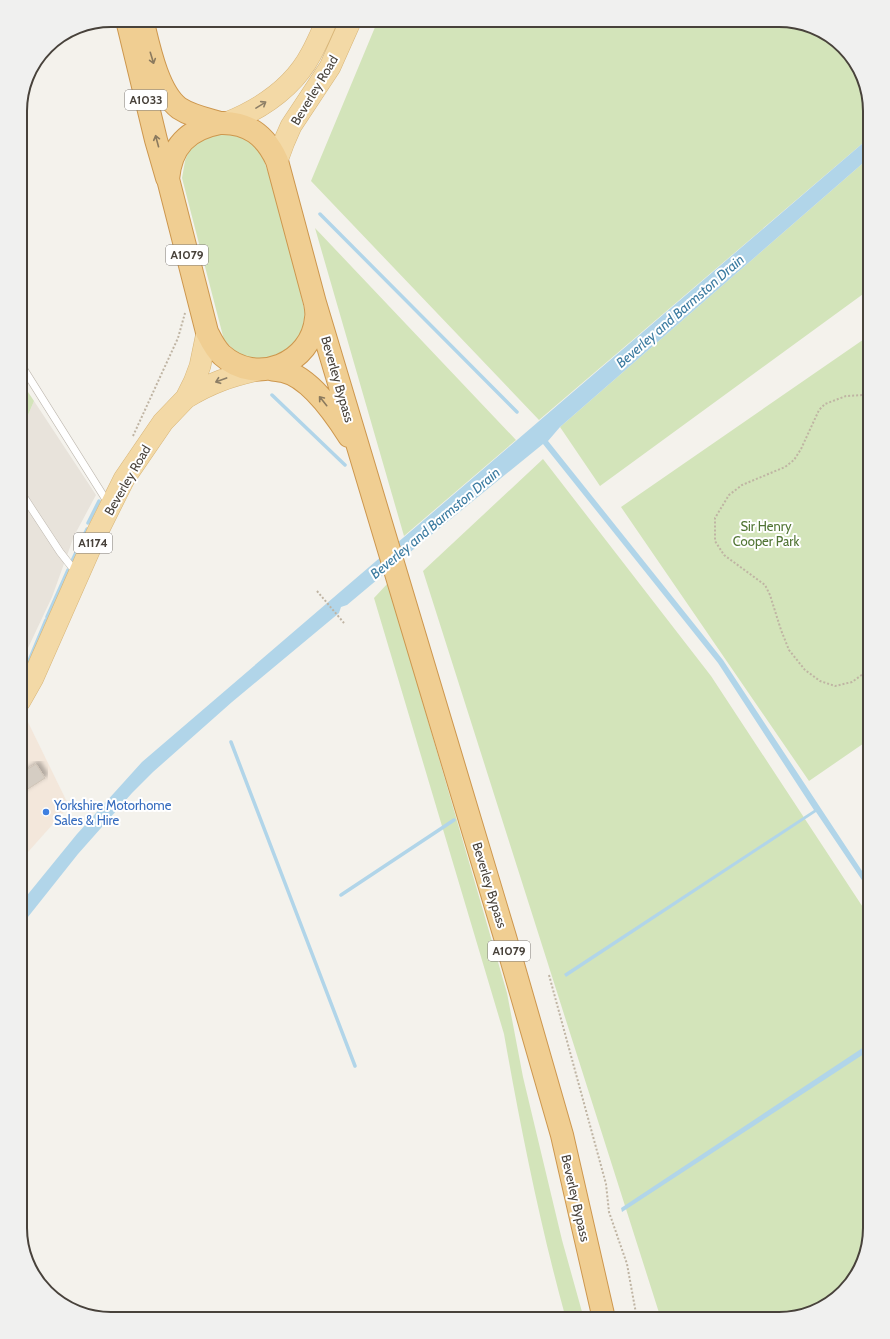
<svg xmlns="http://www.w3.org/2000/svg" width="890" height="1339" font-family="Cabin,sans-serif">
	<style>
		.residential { fill: #e8e3db }
		.commercial { fill: #f3e7db }
		.green { fill: #d3e4ba }
		.water { fill: #b1d5e9 }
		.lines { fill: none; stroke-linecap: round; stroke-linejoin: round }
		.stream { stroke: #b1d5e9; stroke-width: 3.5 }
		.building { fill: #d5cdc3; stroke: #cfc4b7; filter: url(#shadow) }
		.service-casing { stroke: #bfb9b0; stroke-width: 8 }
		.primary-casing { stroke: #d7b578; stroke-width: 22 }
		.trunk-casing { stroke: #cd974e; stroke-width: 24 }
		.path { stroke: #bfb4a3; stroke-width: 2; stroke-dasharray: 2 2; stroke-linecap: butt }
		.service { stroke: #fff; stroke-width: 7 }
		.primary { stroke: #f3d9a6; stroke-width: 21 }
		.trunk { stroke: #f0ce92; stroke-width: 22 }
		.oneway { stroke: #8b7a5e }
		.oneway2 { stroke: #8c7e66 }
		.shop-dot { fill: #3f7fe0; stroke: #fff; stroke-width: 1.5 }
		.labels { text-anchor: middle; stroke-width: 4; stroke-linejoin: round; paint-order: stroke }
		.shield { fill: #fff; stroke: #7f7b76; stroke-width: 1 }
		.shield-label { font-size: 12px; font-weight: bold; fill: #48423b }
		.street-label { font-size: 13px; fill: #48423b; stroke: #fff }
		.park-label { font-size: 13px; fill: #507433; stroke: #fff }
		.shop-label { font-size: 13px; fill: #366cbe; stroke: #fff; text-anchor: start }
		.water-label { font-size: 14px; font-style: italic; fill: #3d7ca1; stroke: #fff }
		.rim { fill: none; stroke: #48423b; stroke-width: 2 }
	</style>
	<defs>
		<filter id="shadow"><feDropShadow dx="3.5" dy="-3.5" stdDeviation="2" flood-color="#0004"/></filter>
	</defs>
	<rect width="100%" height="100%" fill="#f4f2ec"/>
	<path class="residential" d="M34 401 96 495 74 536 52 597 20 665V434Z"/>
	<path class="commercial" d="M24 714 69 806 20 861V718Z"/>
	<path class="green" d="M378 20H785L825 32 839 46 863 83 870 111V137L539 420 311 181Z
		M222 131 242 134 260 149 269 175 298 282 305 313 302 331 292 349 277 359 242 358 224 340 182 178 185 161 191 145Z
		M870 157V289L600 486 560 427Z
		M315 228 516 440 404 536Z
		M870 335V739L809 781 621 507Z
		M20 380 34 401 20 434Z
		M543 459 711 676 870 918V1229L858 1274 824 1307 780 1319H661L423 571Z
		M388 583 507 993 523 1077 562 1240 584 1319H566C540 1225 521 1130 504 1034L374 598Z"/>
	<path class="water" d="M870 137V157L560 427 548 441 723 660 870 883V892L816 812 566 977 564 974 814 810 718 663 543 444 409 553 347 605 341 607 339 613 232 702 153 772 132 793 78 854 20 927V904L77 834 142 762Z
		M870 1043V1050L622 1212 621 1208Z"/>
	<g class="lines">
		<path class="stream" d="M320 214 517 412
			M272 395 345 465
			M88 523 99 501
			M72 561 87 529
			M47 617 68 570
			M28 663 46 620
			M231 742 355 1066
			M341 895 454 820"/>
	</g>
	<path class="building" d="M36 764 45 778 20 794V774Z"/>
	<g class="lines">
		<g class="service-casing">
			<path id="service" d="M20 363 108 503
				M20 491 60 552 71 566 79 569"/>
		</g>
		<g class="primary-casing">
			<path id="primary" d="M226 123C261 109 293 88 311 54 317 43 322 31 327 20
				M277 161 284 142 291 126 330 67 351 20
				M186 398C210 383 231 376 258 370
				M20 701 33 678 97 533 124 479 163 422 186 398 194 382 200 366 207 332"/>
		</g>
		<g class="trunk-casing">
			<path id="trunk" d="M127 20 156 140 167 178
				M143 23C149 48 158 92 179 108 191 116 206 119 220 123
				M220 123C248 122 266 136 277 161L315 303C316 308 317 313 316 318 312 364 256 386 222 355 215 349 211 340 207 332L168 179C171 146 188 129 220 123Z
				M315 303 505 937 562 1135 604 1319
				M271 369C275 370 279 370 283 371 310 377 335 414 349 436"/>
		</g>
		<path class="path" d="M133 436 178 338 185 313
			M317 591 344 623
			M870 666 863 674 852 682 835 686 820 681 805 670 789 650 781 630 770 595 765 585 724 555 715 541V518L729 495 742 485 785 467 794 460 801 449 819 410 825 404 846 396 864 395 870 399
			M549 975 606 1184 609 1212 627 1264 637 1319"/>
		<use href="#service" class="service"/>
		<use href="#primary" class="primary"/>
		<use href="#trunk" class="trunk"/>
	</g>
	<defs><path id="oneway-shaft" d="M-6 0H5M1.5-3L5.5 0L1.5 3" fill="none" stroke-width="1.6" stroke-linecap="round" stroke-linejoin="round"/></defs>
	<g class="oneway">
		<use href="#oneway-shaft" transform="translate(152 58) rotate(73)"/>
		<use href="#oneway-shaft" transform="translate(157 141) rotate(-105)"/>
		<use href="#oneway-shaft" transform="translate(323 401) rotate(-129)"/>
	</g>
	<g class="oneway2">
		<use href="#oneway-shaft" transform="translate(261 105) rotate(-32)"/>
		<use href="#oneway-shaft" transform="translate(221 380) rotate(160)"/>
	</g>
	<circle class="shop-dot" cx="46" cy="812" r="4"/>
	<g class="labels">
		<g class="shield">
			<rect x="125" y="90" width="42" height="20" rx="3"/>
			<rect x="166" y="245" width="42" height="20" rx="3"/>
			<rect x="74" y="533" width="38" height="20" rx="3"/>
			<rect x="488" y="941" width="42" height="20" rx="3"/>
		</g>
		<g class="shield-label">
			<text x="146" y="104">A1033</text>
			<text x="187" y="259">A1079</text>
			<text x="93" y="547">A1174</text>
			<text x="509" y="955">A1079</text>
		</g>
		<g class="street-label">
			<text transform="translate(314 90) rotate(-59)" y="5">Beverley Road</text>
			<text transform="translate(338 379) rotate(74)" y="5">Beverley Bypass</text>
			<text transform="translate(127 480) rotate(-60)" y="5">Beverley Road</text>
			<text transform="translate(490 885) rotate(73)" y="5">Beverley Bypass</text>
			<text transform="translate(576 1198) rotate(77)" y="5">Beverley Bypass</text>
		</g>
		<g class="park-label">
			<text x="766" y="531">Sir Henry<tspan x="766" dy="15">Cooper Park</tspan></text>
		</g>
		<g class="shop-label">
			<text x="54" y="810">Yorkshire Motorhome<tspan x="54" dy="15">Sales &amp; Hire</tspan></text>
		</g>
		<g class="water-label">
			<text transform="translate(680 311) rotate(-41)" y="5">Beverley and Barmston Drain</text>
			<text transform="translate(435 523) rotate(-40)" y="5">Beverley and Barmston Drain</text>
		</g>
	</g>
	<path d="M0 0H890V1339H0ZM111 27H779A84 84 0 0 1 863 111V1228A84 84 0 0 1 779 1312H111A84 84 0 0 1 27 1228V111A84 84 0 0 1 111 27Z" fill="#f0f0ef" fill-rule="evenodd"/>
	<path class="rim" d="M111 27H779A84 84 0 0 1 863 111V1228A84 84 0 0 1 779 1312H111A84 84 0 0 1 27 1228V111A84 84 0 0 1 111 27Z"/>
</svg>
